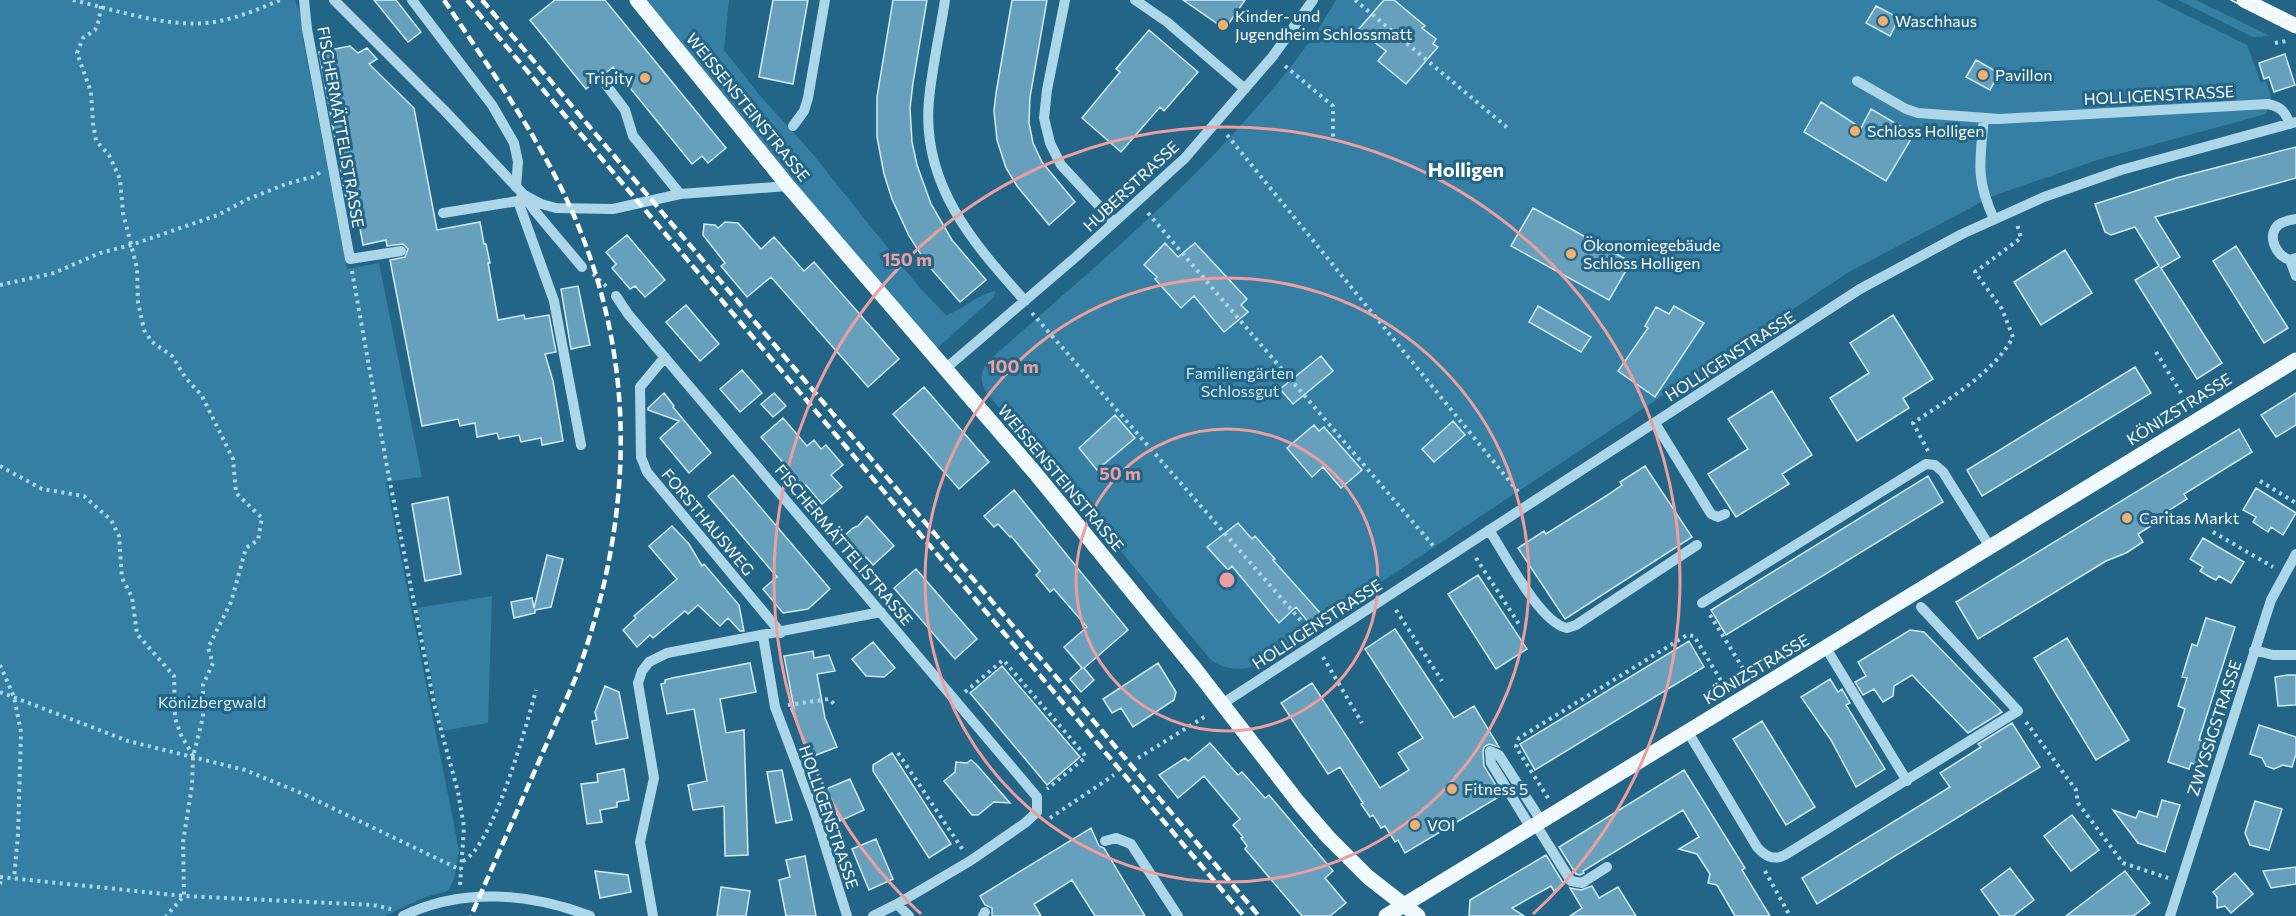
<svg xmlns="http://www.w3.org/2000/svg" width="2296" height="916" font-family="Commissioner,sans-serif">
	<style>
		.green { fill: #347fa3 }
		.building { fill: #67a0bc; stroke: #d1ebf7; stroke-width: 1.5 }
		.lines { fill: none; stroke-linecap: round; stroke-linejoin: round }
		.path { stroke: #add6e9; stroke-width: 4; stroke-dasharray: 3 4.5; stroke-linecap: butt }
		.minor { stroke: #add6e9; stroke-width: 10 }
		.major { stroke: #f0f9fe; stroke-width: 15 }
		.tram { stroke: #fff; stroke-width: 1.5 }
		.rail { stroke: #fff; stroke-width: 4.5; stroke-dasharray: 10 4.5; stroke-linecap: butt }
		.ring { fill: none; stroke: #ed9e9e; stroke-width: 3 }
		.poi-dot { fill: #f5b06f; stroke: #226587; stroke-width: 2 }
		.labels { text-anchor: middle; stroke-width: 6; stroke-linejoin: round; paint-order: stroke }
		.poi-label { font-size: 16px; fill: #fff; stroke: #226587; text-anchor: start }
		.street-label { font-size: 16px; fill: #fff; stroke: #226587 }
		.park-label { font-size: 16px; fill: #d1ebf7; stroke: #226587 }
		.quarter-label { font-size: 20px; font-weight: bold; fill: #fff; stroke: #226587 }
		.centre { fill: #ed9e9e; stroke: #226587; stroke-width: 3 }
		.ring-label { font-size: 18px; text-anchor: middle; font-weight: bold; fill: #ed9e9e; stroke: #226587; stroke-width: 6; stroke-linejoin: round; paint-order: stroke }
	</style>
	<rect width="100%" height="100%" fill="#226587"/>
	<path class="green" d="M0 0H295L301 15 304 44 347 269 379 263 422 477 386 482 459 850 454 879 448 891 425 897 385 916H0Z
		M640 0H729L724 50 761 97 811 152 919 287 946 315C967 308 974 296 995 291L994 297 933 352Z
		M1336 0H2156L2247 45 2261 83 2266 81 2271 96 2266 114 2097 160 1993 196 1849 272 1256 665C1241 672 1222 669 1210 659L1051 467 988 395C977 377 981 368 995 355 1085 275 1179 198 1257 107 1287 73 1314 39 1336 0Z
		M2178 0H2196L2270 36 2253 37Z
		M492 596 488 723 442 731 417 608Z"/>
	<path class="building" d="M374 0H396L421 32 408 42Z
		M555 0H605L726 148 708 163 702 156 692 164 613 67 586 89 530 20Z
		M773 0H808L793 84 759 77Z
		M893 0H927L913 83 910 108 912 142 917 165 931 204 952 240 986 280 960 302 927 264 909 236 892 199 884 174 877 137V97Z
		M1012 0H1047L1030 97 1029 123 1033 143 1042 162 1075 202 1049 225 1017 186 1006 168 997 140 994 111 996 93Z
		M1183 0H1245L1225 29Z
		M1384 0H1394L1425 26 1422 28 1436 39 1433 44 1438 47 1406 84 1378 61 1386 51 1358 30Z
		M1876 6 1899 18 1890 36 1866 23Z
		M1149 30 1198 72 1164 111 1160 107 1121 152 1082 118 1120 72 1116 69Z
		M350 46 358 53 367 48 377 59 369 64 414 108 437 230 480 222 484 244H486L490 263H488L498 320 524 315 525 319 549 315 556 352 545 354 553 381 563 441 542 445 541 438 521 442 519 435 499 439 497 433 477 437 475 423 460 426 458 419 422 426 390 260 405 257 408 249 403 244 387 246 386 240 363 245 358 218 350 220 319 52Z
		M2285 54 2295 85 2274 92 2269 77 2264 79 2259 63Z
		M1976 60 1999 73 1990 90 1966 77Z
		M1821 102 1861 128 1871 109 1914 134 1886 181 1804 132Z
		M2296 147V178L2155 217 2180 257 2161 268 2222 363 2197 379 2135 280 2159 266 2135 227 2111 235 2105 232 2095 204 2176 178Z
		M1533 208 1631 262 1609 300 1511 246Z
		M725 222 738 223 761 249 774 237 804 271 814 262 899 359 868 387 771 277 747 297 721 266 725 263 703 235 704 224 715 225 718 228Z
		M627 235 665 280 645 297 635 286 630 289 612 268 616 264 606 252Z
		M1165 243 1178 257 1195 243 1247 299 1241 305 1248 312 1224 332 1194 296 1181 308 1155 279 1157 277 1144 265Z
		M2236 246 2288 328 2264 343 2213 261Z
		M2065 250 2092 293 2041 325 2014 282Z
		M578 286 590 345 571 349 561 289Z
		M686 305 719 344 700 361 666 322Z
		M1538 306 1591 337 1581 352 1529 322Z
		M1674 306 1704 323 1655 397 1618 371 1648 328 1645 326 1656 307 1669 314Z
		M1893 315 1933 379 1903 398 1909 408 1857 441 1830 398 1869 373 1850 343Z
		M1321 356 1333 371 1293 404 1280 389Z
		M2135 367 2151 393 1982 496 1967 470Z
		M742 370 762 393 740 412 720 389Z
		M924 387 989 462 959 489 893 414Z
		M1772 391 1812 455 1782 474 1789 484 1736 517 1708 474 1748 449 1728 419Z
		M664 393 674 406 673 407 711 453 689 473 660 438 679 421 648 410V408Z
		M774 393 786 406 773 417 761 404Z
		M2296 393V425L2276 437 2261 415Z
		M1115 415 1135 438 1097 470 1079 448Z
		M783 418 807 446 814 440 821 449 826 445 843 465 831 475 842 487 822 504 806 485 804 487 761 437Z
		M1453 421 1465 435 1434 462 1422 449Z
		M1314 425 1319 431 1324 427 1362 470 1341 488 1323 467 1312 477 1287 448Z
		M2239 429 2252 452 2184 494 2187 499 2160 516 2162 519 2138 534 2143 542 2126 553 2106 561 1978 639 1956 602Z
		M1645 466 1692 537 1565 619 1518 548 1544 531 1546 534 1606 496 1622 485 1620 482Z
		M733 475 830 589 808 609 783 613 763 589 777 577 708 496Z
		M1928 476 1943 502 1726 635 1711 610Z
		M2256 488 2296 513 2283 535 2271 527 2268 532 2253 522 2256 517 2243 510Z
		M1014 490 1128 630 1084 668 1094 680 1081 692 1070 679 1082 668 1064 647 1087 627 1054 589 1050 592 1036 575 1040 571 1011 536 1010 537 998 524 994 527 984 516Z
		M448 497 461 574 425 581 412 504Z
		M867 516 894 546 873 565 866 557 863 560 842 538 853 528 858 526Z
		M1238 523 1252 539 1255 536 1275 559 1273 560 1322 615 1310 624 1296 607 1279 623 1232 566 1228 570 1207 547Z
		M672 526 689 544 702 566 704 564 739 605 744 631H740L728 618 720 626 698 605 688 614 685 611 653 638 650 635 637 647 623 630 636 618 634 616 677 579 649 546Z
		M2203 538 2244 562 2231 583 2219 576 2216 580 2208 576 2200 571 2203 567 2190 559Z
		M547 555 563 559 551 607 535 610V613L514 618 511 602 532 598 534 608Z
		M916 569 977 639 955 659 894 588Z
		M1478 575 1527 649 1496 669 1448 594Z
		M2206 618 2235 627 2199 740 2204 741 2196 765 2191 763 2189 769 2168 762 2185 709 2178 706 2187 678 2182 677 2192 644 2197 646Z
		M1395 629 1454 718 1474 706 1499 747 1489 744 1484 747 1483 752 1484 766 1502 795 1405 853 1398 840 1395 842 1385 826 1381 828 1373 815 1370 817 1361 804 1363 803 1340 767 1328 774 1281 703 1312 683 1380 788 1409 770 1398 753 1423 738 1365 649Z
		M1910 630 1924 632 2002 712 1968 733 1912 675 1894 686 1893 696 1883 702 1874 689 1863 695 1855 682 1866 676 1858 662Z
		M2067 638 2129 740 2096 760 2034 658Z
		M1689 641 1704 667 1535 770 1520 744Z
		M873 642 895 668 884 677 866 676 852 659Z
		M813 651 814 658 829 655 835 671 817 674 825 718 837 747 811 757 791 709 794 708 784 656Z
		M750 663 756 692 720 699 726 733 744 730 748 855 725 856 724 806 693 810 688 785 707 781 694 709 667 714 661 684 665 683V680L672 678Z
		M1158 663 1176 692 1174 700 1133 727 1121 708 1112 713 1103 699Z
		M1002 666 1080 757 1047 785 970 693Z
		M2287 675H2296V705L2278 706 2275 677Z
		M1830 679 1838 692 1842 689 1850 703 1846 705 1885 769 1856 787 1831 740 1801 697Z
		M605 686 619 692 628 738 596 744 592 721 597 720 595 712Z
		M1762 721 1815 807 1786 825 1733 739Z
		M2012 723 2040 767 1817 904 1802 878 1950 787 1940 773 1981 747 1978 744Z
		M2259 725 2296 737V754L2292 767 2283 765 2274 769 2266 766 2262 758 2250 754Z
		M1210 743 1238 775 1242 772 1265 798 1269 795 1333 871 1325 878 1346 903 1330 916H1302L1245 849 1247 846 1241 838 1243 837 1233 825 1240 819 1204 776 1178 798 1159 775 1185 758 1188 761Z
		M892 753 951 844 929 858 873 771V765Z
		M971 760 976 764 1010 803 994 802 978 815H972L944 781 955 772 956 762 967 763Z
		M624 769 629 800 617 802V807L600 810 602 822 587 824 581 784 598 782 597 774Z
		M782 770 792 820 776 823 767 772Z
		M1684 770 1745 868 1742 870 1770 916H1735L1717 885 1708 883 1710 874 1697 854 1679 849 1699 837 1683 810 1583 871 1584 873 1580 875 1576 874 1559 847Z
		M850 779 864 810 840 821 826 789Z
		M2162 800 2180 805 2165 852 2138 843 2113 810 2136 818 2139 811 2157 817Z
		M2255 801 2282 809 2269 850 2250 845 2245 833Z
		M2072 815 2099 850 2071 871 2044 836Z
		M1091 828 1099 846 1104 848 1145 916H1095L1072 880 1034 904 1041 916H992V908L985 905 980 896Z
		M876 839 893 879 869 890 852 849Z
		M1546 855 1564 884 1554 891 1551 886 1512 908 1524 916H1469L1470 900Z
		M805 856 816 916H786L779 880 790 877 786 860Z
		M2296 867V884L2271 888 2263 871Z
		M2010 868 2034 900 2013 916H2000L1981 890Z
		M595 871 628 875 631 892 600 898Z
		M2125 871 2150 903 2136 914 2133 916H2066Z
		M2235 873 2253 894 2231 913 2225 906 2217 908V897L2213 892Z
		M1592 886 1599 898 1618 887 1636 916H1570L1582 908 1570 888 1581 890Z
		M721 887 750 891 746 916H717Z"/>
	<g class="lines">
		<path class="path" d="M73 0C116 10 170 29 214 22 238 18 259 9 280 0
			M1355 0 1509 129
			M101 6 99 20 95 30 83 38 77 53 91 92 93 123 96 141 109 155 120 179 123 213 137 268 138 302 144 330 152 342 172 356 185 377 202 396 233 459 236 493 262 518 258 540 246 548 231 602 208 648 213 663 203 685V717L193 757 192 786 183 842 184 896 166 916
			M2275 43 2286 41
			M1285 66 1333 106V138
			M1227 135 1520 494
			M1148 213 1436 549
			M352 271 387 467 435 708 458 792 464 827 460 885
			M593 274 607 287
			M0 285 54 273 100 253 131 245 218 215 248 199 286 184 316 176 320 172
			M1032 313 1310 631
			M2156 352 2189 406
			M1928 451 1913 423C1947 400 1993 374 2013 337L2002 309 1975 272 2021 238 2017 224
			M0 466 42 489 84 496 111 520 119 536 122 578 132 597 137 634 174 676 175 718 181 735 193 756
			M2260 481 2296 503
			M2213 532 2273 567
			M1476 558 1521 627
			M1396 610 1442 681
			M1710 615 1747 675
			M1323 657 1362 723
			M0 665 14 697 21 732 18 834 14 879
			M0 692 128 741 245 770 301 793 461 870
			M965 692 1003 660 1005 662 1084 754 1085 758 1047 789
			M788 705 829 699 835 705
			M2026 722 2076 790 2078 803 2123 863 2168 878
			M898 753 963 850
			M1138 758 1206 716
			M1548 798 1516 747 1519 738 1687 635 1694 636 1726 689
			M1050 818 1114 775
			M463 861C493 847 527 724 536 690
			M1765 871 1790 916
			M0 877 184 896 373 905 391 909
			M0 884 2 877"/>
		<path class="minor" d="M304 0 307 29 350 259 401 251
			M334 0 444 110 524 195 534 210 582 267
			M412 0 492 105 514 143 518 162 516 187
			M945 0C940 33 932 67 929 100 921 184 973 243 1025 301
			M1065 0 1047 90 1044 118 1050 143 1061 165 1114 222
			M1135 0 1167 22 1245 89
			M1857 81 1906 109 1918 113 2000 119 2268 104C2282 107 2285 112 2290 124
			M604 82 625 110 633 136 680 194
			M1984 118C1980 161 1975 178 1994 219
			M793 126 804 111 808 98 825 0
			M443 213 518 201
			M2296 219C2290 220 2283 221 2278 225 2266 237 2277 256 2290 260L2296 258
			M2290 260 2296 276
			M616 296 628 314 1037 797V812L1025 823 970 861 897 904 873 916
			M665 357 640 387 641 457 647 472 781 633
			M945 369 1077 256 1185 158 1273 56 1313 0
			M1655 423 1711 514 1718 517 1725 514
			M581 445 554 301 518 201 524 195 541 204 556 208 613 209 680 194 788 186
			M1489 530C1505 554 1540 623 1567 628L1576 625 1697 545
			M1702 603 1926 464 1935 465 1943 472 1990 547
			M763 636 775 707 815 813 847 916
			M1826 648 1907 781
			M2254 650 2273 655H2296
			M1222 704 1860 289 1962 234 2044 197 2121 170 2296 122
			M1688 732 1757 847C1765 856 1773 861 1785 855L2018 711 1921 607
			M1536 825 1571 881 1582 883 1607 867
			M1531 828 1491 763 1490 751 1499 755 1542 822
			M1105 841 1116 838 1131 844 1178 916
			M897 904 909 916
			M403 916C462 887 530 893 590 916
			M653 916 640 842 654 778 638 683 642 671 649 662 667 653 881 612
			M983 916 985 912
			M2170 916 2271 600 2296 554"/>
		<path class="major" d="M637 0 788 186 1036 474 1196 670 1298 802 1328 837 1368 877 1418 916
			M2244 0 2296 26
			M1386 916 2296 360"/>
		<path class="tram" d="M2231 0 2296 32
			M2253 0 2296 21"/>
		<path class="rail" d="M444 0C489 68 538 135 571 209 640 363 633 522 576 677L471 916
			M467 0 1244 916
			M482 0 1259 916"/>
	</g>
	<g class="ring">
		<circle cx="1227" cy="580" r="151"/>
		<circle cx="1227" cy="580" r="302"/>
		<path d="M921 914A453 453 0 1 1 1533 914"/>
	</g>
	<g class="poi-dot">
		<circle cx="1883" cy="21" r="6"/>
		<circle cx="1223" cy="25" r="6"/>
		<circle cx="1983" cy="75" r="6"/>
		<circle cx="645" cy="78" r="6"/>
		<circle cx="1855" cy="131" r="6"/>
		<circle cx="1571" cy="254" r="6"/>
		<circle cx="2127" cy="518" r="6"/>
		<circle cx="1452" cy="789" r="6"/>
		<circle cx="1415" cy="825" r="6"/>
	</g>
	<g class="labels">
		<g class="poi-label">
			<text x="1235" y="22">Kinder- und<tspan x="1235" dy="18">Jugendheim Schlossmatt</tspan></text>
			<text x="1895" y="27">Waschhaus</text>
			<text x="1995" y="81">Pavillon</text>
			<text x="633" y="84" text-anchor="end">Tripity</text>
			<text x="1867" y="137">Schloss Holligen</text>
			<text x="1583" y="251">Ökonomiegebäude<tspan x="1583" dy="18">Schloss Holligen</tspan></text>
			<text x="2139" y="524">Caritas Markt</text>
			<text x="1464" y="795">Fitness 5</text>
			<text x="1427" y="831">VOI</text>
		</g>
		<g class="street-label">
			<text transform="translate(2159 95) rotate(-3)" y="6">HOLLIGENSTRASSE</text>
			<text transform="translate(748 107) rotate(51)" y="6">WEISSENSTEINSTRASSE</text>
			<text transform="translate(341 127) rotate(80)" y="6">FISCHERMÄTTELISTRASSE</text>
			<text transform="translate(1131 186) rotate(-43)" y="6">HUBERSTRASSE</text>
			<text transform="translate(1730 356) rotate(-33)" y="6">HOLLIGENSTRASSE</text>
			<text transform="translate(2179 409) rotate(-32)" y="6">KÖNIZSTRASSE</text>
			<text transform="translate(1061 478) rotate(50)" y="6">WEISSENSTEINSTRASSE</text>
			<text transform="translate(708 522) rotate(50)" y="6">FORSTHAUSWEG</text>
			<text transform="translate(844 545) rotate(50)" y="6">FISCHERMÄTTELISTRASSE</text>
			<text transform="translate(1317 624) rotate(-33)" y="6">HOLLIGENSTRASSE</text>
			<text transform="translate(1756 669) rotate(-31)" y="6">KÖNIZSTRASSE</text>
			<text transform="translate(2214 728) rotate(-72)" y="6">ZWYSSIGSTRASSE</text>
			<text transform="translate(829 817) rotate(71)" y="6">HOLLIGENSTRASSE</text>
		</g>
		<g class="park-label">
			<text x="1240" y="379">Familiengärten<tspan x="1240" dy="18">Schlossgut</tspan></text>
			<text x="212" y="708">Könizbergwald</text>
		</g>
		<g class="quarter-label">
			<text x="1466" y="177">Holligen</text>
		</g>
	</g>
	<circle cx="1227" cy="580" r="9" class="centre"/>
	<g class="ring-label">
		<text x="907" y="266">150 m</text>
		<text x="1013" y="373">100 m</text>
		<text x="1120" y="480">50 m</text>
	</g>
</svg>
